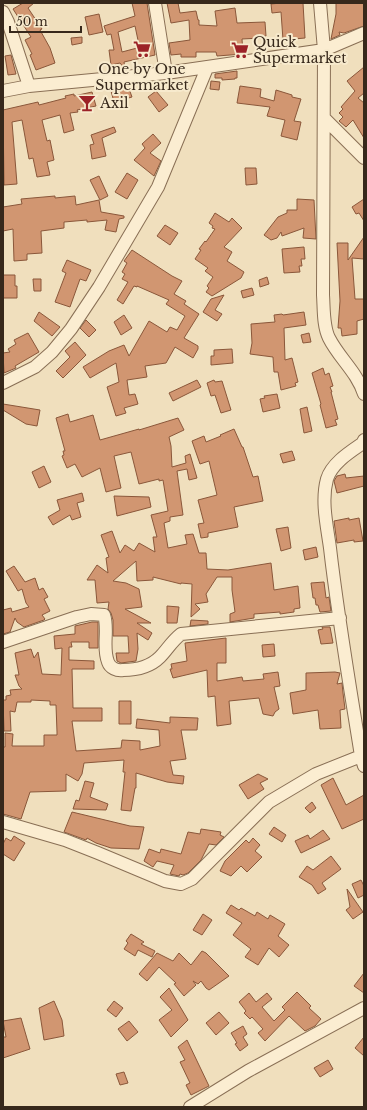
<svg xmlns="http://www.w3.org/2000/svg" width="367" height="1110" font-family="'Libre Baskerville',serif">
	<style>
		.building { fill: #d19671; stroke: #8a573a; fill-rule: evenodd }
		.lines { fill: none; stroke-linecap: round; stroke-linejoin: round }
		.minor-casing { stroke: #896f55; stroke-width: 14 }
		.minor { stroke: #fbedd1; stroke-width: 12 }
		.labels { text-anchor: middle; stroke-width: 4; stroke-linejoin: round; paint-order: stroke }
		.poi-label { font-size: 14px; fill: #37281b; stroke: #f7eacd; text-anchor: start }
	</style>
	<rect width="100%" height="100%" fill="#f0dfbd"/>
	<path class="building" d="M23 3H34L28 8 42 29 40 30 50 48 55 63 36 70 30 55 32 54 25 40 31 37 13 9Z
		M132 3H147L155 55 124 62 125 69 120 63 111 65 109 50H114L111 34 107 35 104 26 135 16ZM135 26 139 45 136 46 137 48 122 52 118 32Z
		M167 3H178L180 13 196 11 198 20H199V25L217 26 215 11 235 8 237 23 265 22 266 36H261V38L242 39 243 54 217 56 216 52H196V57H181V54L171 55 169 43 190 40 189 20 171 23Z
		M281 3H303L305 38 283 40 281 12 272 13 271 4Z
		M336 3H364V26L344 33 339 32 340 35 331 39 336 14Z
		M99 14 103 32 89 35 85 17Z
		M82 37V43L72 45 71 38Z
		M11 55 16 74 8 75 5 56Z
		M364 67V93L358 98 364 103V138L353 120 346 127 339 121 343 117 339 113 343 109 341 107 355 91 347 81Z
		M237 71V78H235V79L222 80V78H215V74Z
		M211 81 220 82 219 90 210 89Z
		M128 86 132 97 114 102 111 91Z
		M240 86 261 89 260 97 274 101 276 90 292 95V97L301 99 294 121 301 122 297 140 281 136 285 120 267 116 270 107 237 103Z
		M156 91 168 105 159 112 148 97Z
		M92 92 96 106 77 110 78 112 70 113 74 130 64 133 60 115 42 120 47 141 50 140 54 160 47 162 50 175 37 177 33 158 29 159 22 120 12 122 17 184 4 185 3 110 38 102 39 105 66 98 65 96 74 94V96Z
		M114 127 116 132 102 138 106 156 92 159 90 145 94 144 91 135Z
		M153 134 161 143 150 153 161 161 154 176 134 160 145 148 142 144Z
		M245 168H256L257 184 246 185Z
		M127 173 138 180 127 199 115 192Z
		M99 176 108 196 100 200 90 180Z
		M55 196V198L75 196 76 205 99 200 101 212 124 216V218L119 219 116 232 105 230 107 220 87 222V220L64 222V228L41 231 42 253 27 254V260L14 261 13 229 3 231V207L22 204 21 199Z
		M297 199 314 200 316 239 303 238 304 228 282 236 281 232 277 238 271 240 264 235 278 217 287 213V210H297Z
		M364 199V221L359 213 356 214 352 207Z
		M215 213 229 222 232 218 242 228 224 247 232 252 227 261 244 272 241 278 212 296 206 292 209 288 207 286 213 277 205 271 208 268 195 259 201 250 199 249 205 241 206 242 215 229 212 228 213 226 209 223Z
		M165 225 178 233 170 245 157 236Z
		M364 237V259L352 258 355 299H364V319L357 321V334L342 336 341 328H338L340 301 337 243H348V260Z
		M304 247 305 259H301L302 266H299L300 272 284 273 282 249Z
		M132 250 172 276 182 281 174 294 186 301 184 304 199 314 184 338 198 346V349L193 358 175 347 166 363 145 366 147 377 127 380 129 395 135 394 138 404 124 408 126 413 116 416 107 387 119 382 116 363 90 378 83 367 109 351 124 345 129 356 149 321 167 332 170 327 177 330 185 316 166 304 169 300 137 286V287L134 286 123 304 117 300 128 282 122 279 125 274 122 272 127 263 124 261Z
		M67 260 91 270 86 281 80 279 70 307 55 302 66 273 62 271Z
		M3 275H15V286H17V298H3Z
		M267 277 269 284 260 287 259 280Z
		M33 279H41V291H34Z
		M252 288 254 295 243 298 241 291Z
		M224 295 215 310 222 314 217 321 203 312 211 299Z
		M39 312 60 327 52 336 34 321Z
		M304 312 306 325 284 328 285 360 292 358 298 382 295 383 296 386 281 390 278 372H274L273 357 250 354 252 343 251 324 275 322 274 315 282 314 283 315Z
		M124 315 132 328 121 335 114 322Z
		M86 320 96 330 89 337 80 328Z
		M28 333 39 352 15 366 16 368 4 373 3 353 10 352 8 349 16 344 14 340Z
		M309 333 311 342 303 343 301 335Z
		M75 342 86 355 63 378 56 371 70 357 65 351Z
		M232 349 233 363 211 365V356H214V350Z
		M323 368 325 375 329 373 333 386 330 387 332 392H331L338 419 335 420 337 425 326 428 320 405 321 404 312 373Z
		M197 380 201 387 173 401 169 393Z
		M214 380 215 382 222 381 231 410 221 413 215 395 211 396 207 383Z
		M277 394 280 408 263 412 260 399 265 398 264 396Z
		M3 404 40 410 37 426 26 424 3 410Z
		M307 407 312 431 304 433 300 409Z
		M68 414 70 422 93 415 100 440 139 429V430L178 418 184 430 169 437 171 446 172 467 186 463 185 456 190 454 197 478 189 480 187 469 177 471 183 515 170 517V521L164 523 168 548 187 544 185 535 193 534 199 553H206L207 569 228 570 271 563 274 590 298 586 300 608 294 609V612L280 614V612L254 614V618L230 622V614L235 612 232 590V577H217L206 594 208 602 195 604 200 609 191 617 192 584 181 583V584L153 577V580L137 581 136 561 113 581 126 583 139 589 142 607 125 609 151 623H137L152 633 148 640 137 633 138 649 136 661 121 663 117 661 116 653H129L128 636H113V620L111 613 108 609 109 602 97 603 95 580H87L97 565 108 573 106 558 109 557 101 535 112 531 120 553 125 545 134 551 139 543 155 552 153 537H157L151 515 168 511 163 480 159 481V479L139 484 131 452 114 456 121 488 106 492 100 468 82 477 75 464 67 468 62 456 64 455 63 451H65L56 418Z
		M234 429 242 447H243L253 477 258 476 263 501 234 507 238 527 208 533V537L201 538 198 524 204 523 198 500 217 495 209 461 200 464 192 441 204 436 206 442 221 436 220 435Z
		M292 451 295 460 283 463 280 454Z
		M44 466 51 482 39 488 32 472Z
		M345 474 346 478 364 476V486L337 493 334 481 337 476Z
		M82 493 84 501 77 503 81 517 72 520 70 515 53 525 48 517 60 510 57 500Z
		M114 496 149 497 151 507 117 516Z
		M349 518V520L359 518 363 541 354 542V540L337 543 334 521Z
		M288 527 291 548 281 551 276 529Z
		M316 547 318 557 305 560 303 550Z
		M14 566 25 582 35 578 39 590 43 588 48 597 44 599 50 611 42 615 45 619 44 620 24 627 17 622 15 618 10 632 3 634V610L11 608 12 612 29 607 26 603 22 589 18 591 6 571Z
		M324 582 326 598 329 597 331 611 320 612 318 605H316L315 598H313L311 583Z
		M167 606 179 607 177 623H167Z
		M191 620 208 621V624L190 626Z
		M92 622H98V648H89V642H71L72 647H69V660L94 661V669H72L73 708H102V721H72L76 751 121 748 122 740 140 741V750L160 746 159 730 136 728 137 719 170 723V717L198 718 197 730H181L186 759 170 761 173 775 184 776 183 784 167 782 136 773V788H135L131 811 121 810 125 772H123L124 760 84 763 82 774 78 781 66 774V791L30 792 21 819 3 814V747H5V733L13 734 12 746H44V735H57V732L56 705H50V701L31 700V702H17L15 712 10 711 11 731H4L3 700H6V696L11 695 10 690 22 689 19 686 15 675H19L15 653 31 649 34 658 38 652 42 674 61 675 62 648 55 649 54 636 75 634V626Z
		M322 627H330L333 643 321 644 318 630 323 629Z
		M226 638V663H217V681L242 677 243 681 264 679 263 674 278 672 280 686 274 687 279 709 275 712 273 716 263 714 259 698 229 701 231 724 217 726 215 696 208 697 207 670 173 678 170 669H172L171 664 187 661 185 643Z
		M274 644 275 656 263 657 262 645Z
		M335 672 340 673 337 684 342 683 343 693 345 709 340 710 341 728 320 729 318 710 293 714 290 693 306 690V673Z
		M119 701H131V724H119Z
		M258 774 268 779 260 783 264 789 248 799 239 785Z
		M333 778 346 805 364 795V819L342 829 321 785Z
		M85 781 94 783 90 797 108 804 106 810 73 809 76 800 79 801Z
		M312 802 316 808 310 813 305 808Z
		M72 812 130 826 144 827 139 849 111 848 96 843 87 838 86 840 64 832Z
		M274 827 286 835 282 842 269 834Z
		M201 829 221 832 220 835 224 837 216 845 209 844 201 860 188 873 183 875 180 874 179 876 170 874 174 865 157 861 153 867 144 861 149 849 160 853 161 849 181 854 188 832 200 834Z
		M323 830 330 839 301 853 295 841 308 835 310 839Z
		M14 836 25 843 14 861 3 854V844L6 838 11 841Z
		M253 838 260 845 255 851 262 857 247 872 241 866 231 876 220 871 225 861 246 840 249 843Z
		M331 856 341 869 322 883 326 889 318 894 312 885 299 877 307 866 313 870Z
		M361 880 364 886V895L358 898 352 884Z
		M347 889 363 912 353 919 346 910 350 907Z
		M231 905 239 910 241 908 255 916 257 912 268 919 270 915 285 924 278 936 289 945 279 957 269 948 258 965 245 957 251 949 233 935 242 923 226 913Z
		M203 914 212 920 202 935 193 930Z
		M131 934 144 942 141 944 155 951 152 957 138 950 135 956 124 949 128 943 126 941Z
		M202 951 206 953 229 976 209 990 206 988 201 981 198 984 193 981 196 985 184 996 174 984 176 983 159 967 147 981 139 974 157 953 173 961 179 953 191 965Z
		M364 973V993L354 986Z
		M169 988 188 1020 171 1037 159 1020 172 1010 160 997Z
		M297 992 311 1006 309 1008 321 1019 315 1026 305 1031 289 1016 265 1041 258 1033 263 1029 252 1017 250 1019 244 1013 246 1011 239 1002 249 993 256 1002 267 993 272 999 262 1007 274 1021 285 1010 282 1007Z
		M54 1001 62 1020 64 1036 44 1040 39 1008Z
		M114 1001 123 1008 116 1017 107 1010Z
		M219 1012 229 1023 216 1035 206 1023Z
		M21 1018 30 1049 3 1058V1037H6L3 1021Z
		M129 1021 138 1032 127 1041 118 1029Z
		M243 1026 247 1034 243 1037 248 1045 240 1051 235 1044 237 1043 231 1033Z
		M364 1037V1056L355 1048Z
		M187 1040 209 1086 191 1095 186 1085 190 1083 180 1062 185 1060 178 1047Z
		M328 1060 333 1069 320 1077 314 1068Z
		M124 1072 128 1083 120 1085 116 1074Z"/>
	<g class="lines">
		<g class="minor-casing">
			<path id="minor" d="M155 3 166 73
				M320 3 324 50 323 295C324 309 323 326 329 338 339 358 357 372 364 394
				M3 12 8 22 29 86
				M3 91 29 86 166 73 324 50 364 33
				M324 118 364 158
				M3 383 35 367 52 352 71 329 99 287 158 187 207 68
				M364 440 363 443C350 452 332 463 327 479 321 501 327 526 330 548 338 618 350 687 361 756L364 766
				M3 642 77 617 91 614 104 615C109 630 102 647 108 662 110 668 117 671 123 670 136 670 150 667 160 657 167 650 172 641 181 634L340 618
				M3 822 65 840 98 853 165 881 181 884 192 879 269 802 316 774 361 756
				M190 1107 248 1071 364 1008"/>
		</g>
		<use href="#minor" class="minor"/>
	</g>
	<defs>
		<g id="supermarket-bare" transform="scale(1.38)"><path d="M-6-5.5h2.5l.6 2H6L4.5 2H-2.5L-4.4-4H-6ZM-1.5 3.2a1.3 1.3 0 1 0 .1 0ZM3 3.2a1.3 1.3 0 1 0 .1 0Z" fill="#9c2227" stroke="#f7eacd" stroke-width="2.5" paint-order="stroke"/></g>
		<g id="bar-bare" transform="scale(1.38)"><path d="M-6-5H6L.8 .8V4.5H3.5V6h-7V4.5H-.8V.8Z" fill="#9c2227" stroke="#f7eacd" stroke-width="2.5" paint-order="stroke"/></g>
	</defs>
	<g fill-rule="evenodd">
		<use href="#supermarket-bare" x="142" y="49"/>
		<use href="#supermarket-bare" x="240" y="50"/>
		<use href="#bar-bare" x="87" y="103"/>
	</g>
	<g class="labels">
		<g class="poi-label">
			<text x="253" y="47">Quick<tspan x="253" dy="16">Supermarket</tspan></text>
			<text x="142" y="74" text-anchor="middle">One by One<tspan x="142" dy="16">Supermarket</tspan></text>
			<text x="100" y="108">Axil</text>
		</g>
	</g>
	<rect width="367" height="1110" fill="none" stroke="#37281b" stroke-width="8"/>
	<path d="M10 26v6h71v-6" fill="none" stroke="#37281b" stroke-width="2"/>
	<text x="16" y="26" font-size="12" fill="#37281b" stroke="#f7eacd" stroke-width="3" paint-order="stroke">50 m</text>
</svg>
